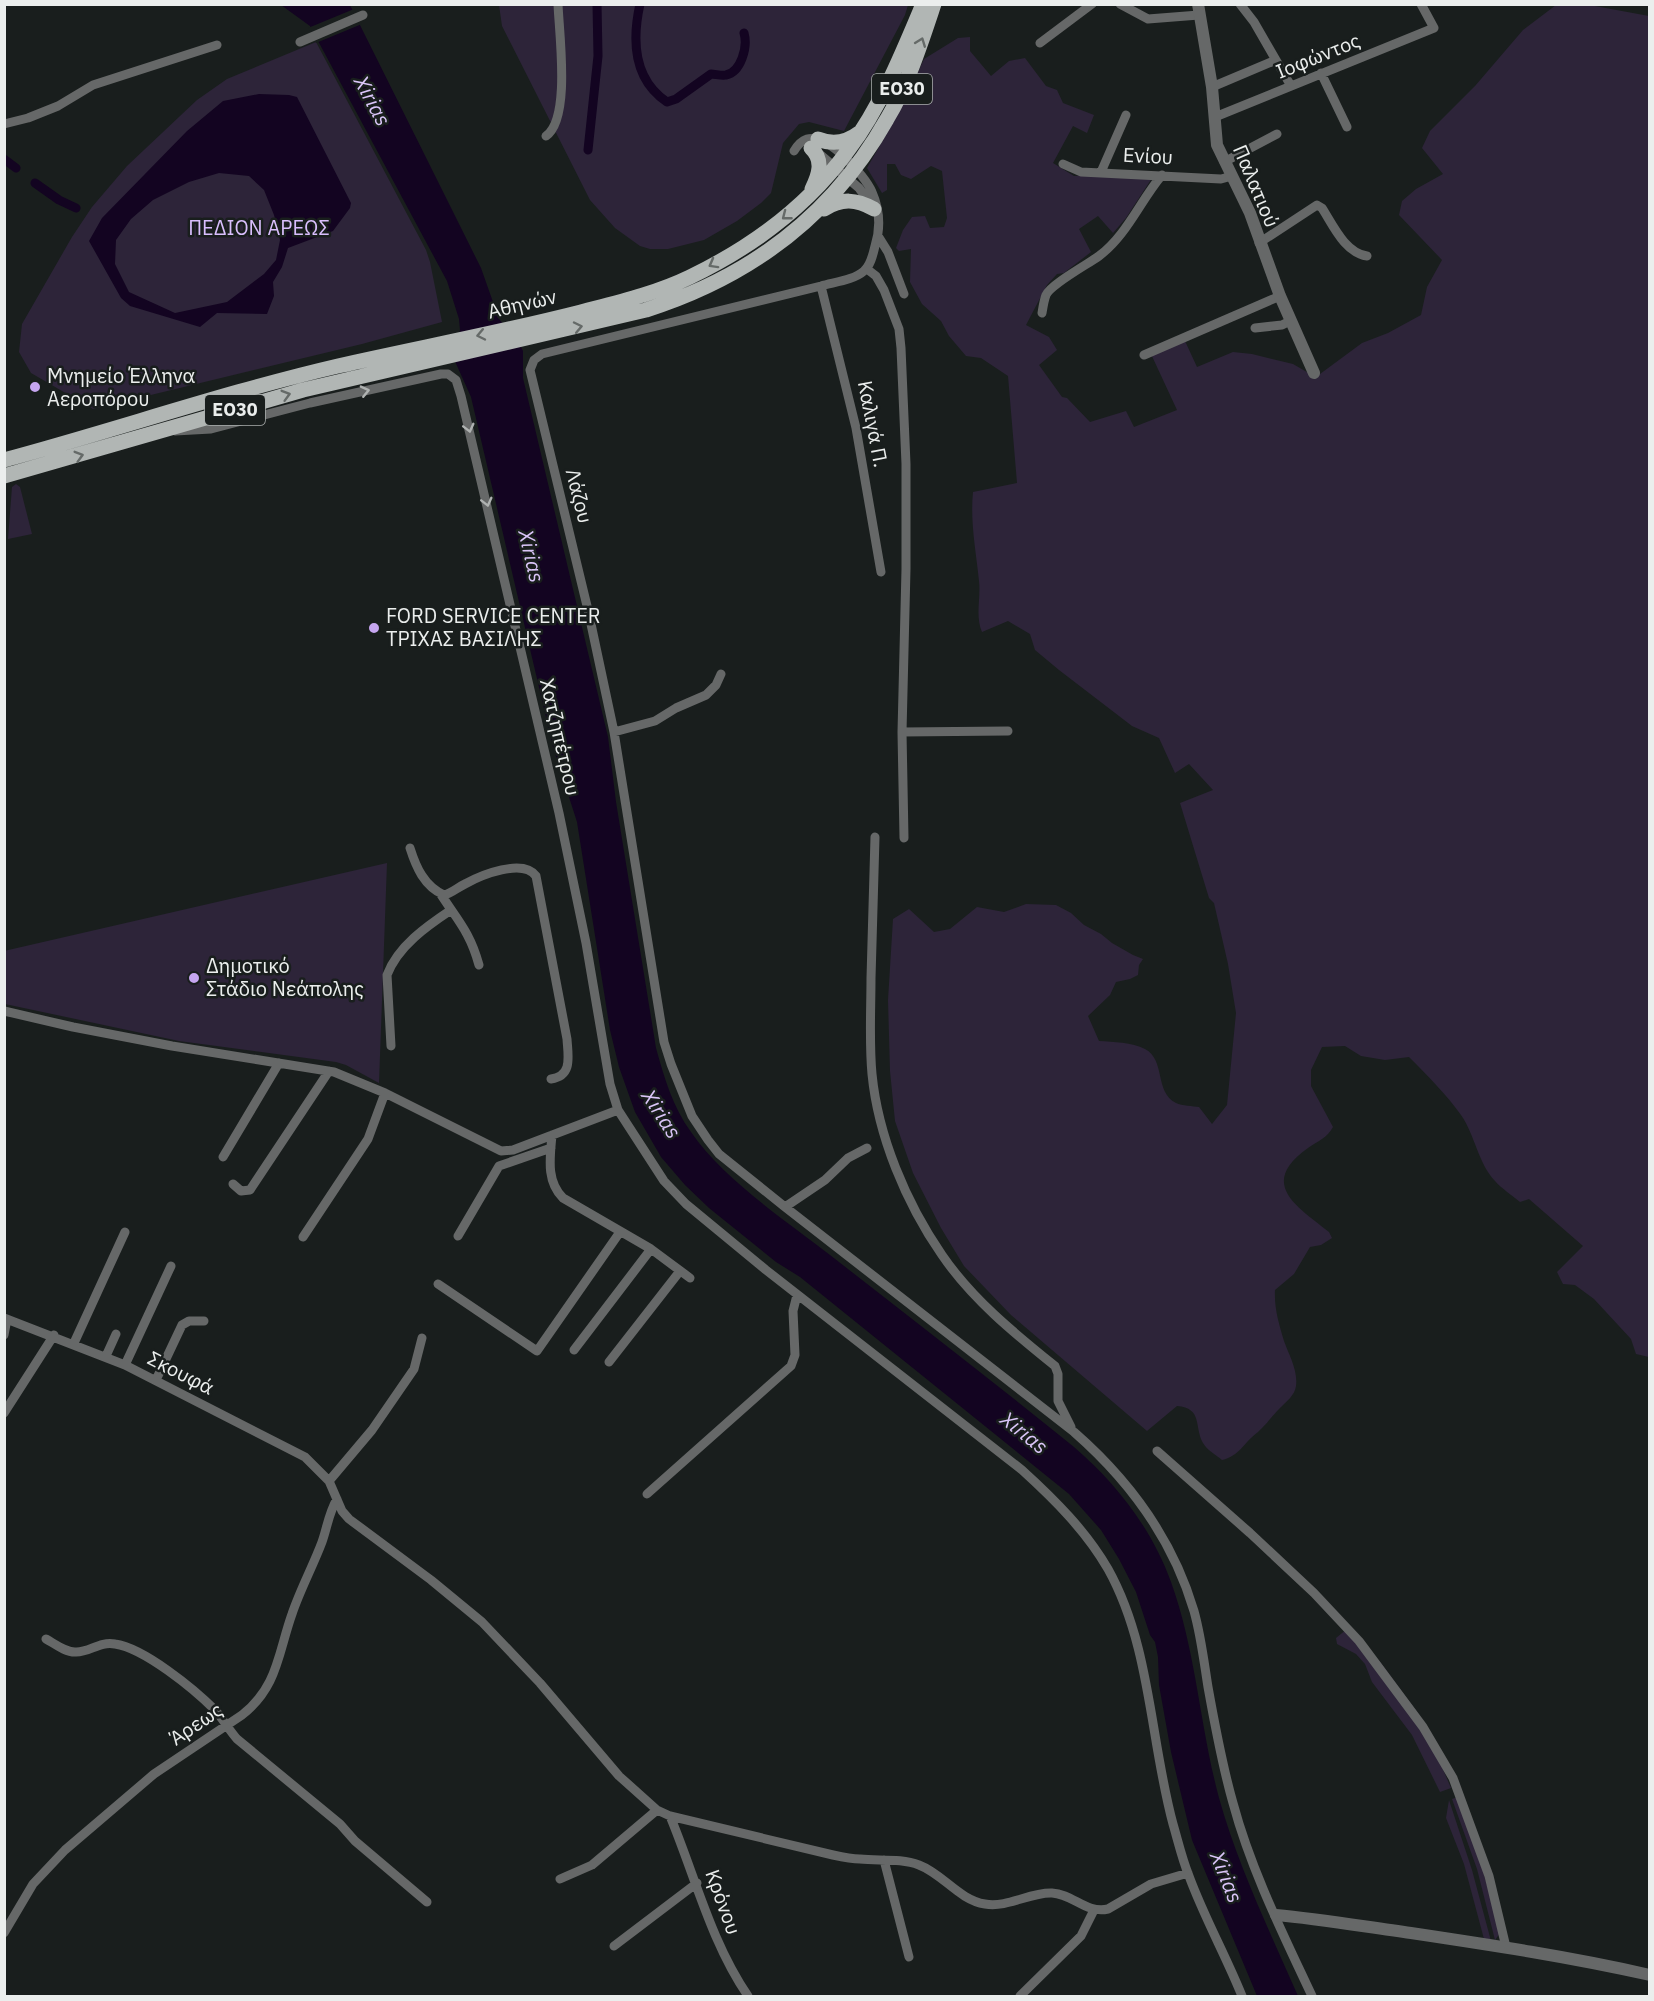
<svg xmlns="http://www.w3.org/2000/svg" width="1654" height="2001" font-family="'IBM Plex Sans',sans-serif">
	<style>
		.green { fill: #2d2439 }
		.water { fill: #130421; fill-rule: evenodd }
		.pier { fill: #191e1d }
		.lines { fill: none; stroke-linecap: round; stroke-linejoin: round }
		.canal { stroke: #130421; stroke-width: 9 }
		.minor { stroke: #666868; stroke-width: 9 }
		.tertiary { stroke: #666868; stroke-width: 12 }
		.primary { stroke: #b1b6b4; stroke-width: 15 }
		.oneway { stroke: #656a68 }
		.oneway2 { stroke: #afb2b1 }
		.poi-dot { fill: #c6a6f0; stroke: #191e1d; stroke-width: 2 }
		.labels { text-anchor: middle; stroke-width: 5; stroke-linejoin: round; paint-order: stroke }
		.shield { fill: #191e1d; stroke: #acb0af; stroke-width: 1.5 }
		.shield-label { font-size: 18px; font-weight: bold; fill: #ebeeed }
		.street-label { font-size: 20px; fill: #ebeeed; stroke: #191e1d }
		.park-label { font-size: 20px; fill: #d9befd; stroke: #191e1d }
		.poi-label { font-size: 20px; fill: #ebeeed; stroke: #191e1d; text-anchor: start }
		.water-label { font-size: 21px; font-style: italic; fill: #dac5f8; stroke: #191e1d }
	</style>
	<rect width="100%" height="100%" fill="#191e1d"/>
	<path class="green" d="M1584 4 1649 16V1357L1636 1354 1631 1339 1594 1299 1575 1285 1563 1284 1557 1272 1583 1246 1529 1199 1520 1202C1512 1195 1502 1189 1495 1181 1478 1163 1475 1135 1461 1115 1446 1094 1427 1075 1409 1057L1385 1060 1361 1056 1345 1046 1322 1047 1311 1070V1086L1333 1127C1327 1138 1318 1141 1308 1148 1257 1184 1298 1207 1329 1232L1332 1238 1321 1245 1310 1247 1294 1274 1275 1290C1274 1308 1279 1324 1284 1341 1289 1355 1298 1370 1296 1386 1295 1395 1286 1402 1280 1408 1271 1417 1268 1423 1258 1432 1244 1442 1240 1456 1222 1460 1216 1455 1207 1450 1203 1443 1194 1427 1203 1408 1177 1406L1147 1431 1011 1315 964 1266 941 1228 913 1173 895 1121 890 1071 888 1000 893 919 909 909 934 932 950 929 977 907 1004 912 1026 904 1056 905 1071 913 1084 925 1101 934 1112 943 1133 955 1143 959 1139 965 1138 975 1130 979 1116 982 1110 995 1088 1016 1099 1041C1113 1042 1132 1042 1145 1049 1166 1060 1154 1092 1176 1103 1182 1106 1193 1106 1199 1107L1212 1124 1227 1105 1236 1013 1228 964 1214 903 1209 898 1180 803 1213 790 1189 764 1175 773 1159 738 1132 726 1059 670 1035 650 1030 634 1008 621 982 632C975 616 981 598 979 581 976 551 970 522 973 492L1017 483 1008 376 981 358 966 356 949 336 941 321 922 304 910 282 911 249 899 251 896 248 903 230 912 217 925 216 930 228 944 227 947 218 942 171 931 166 911 179 901 175 895 164H887V190L882 193 867 168 903 105 924 59 958 38 970 37V51L991 76 1009 61 1025 58 1046 86 1057 90 1063 103 1094 115 1087 133 1073 126 1053 163 1074 176 1106 175 1152 178 1126 218 1113 233 1098 216 1079 229 1091 252 1064 273 1057 274 1047 285 1026 325 1049 337 1057 350 1039 365 1062 397 1067 398 1090 422 1126 411 1134 427 1177 410 1151 354 1185 341 1197 367 1233 352 1252 354 1293 364 1312 375 1320 374 1362 343 1388 333 1421 315 1427 287 1442 260 1399 215 1402 201 1416 189 1443 174 1422 148 1430 131 1475 86 1523 30 1556 5Z
		M499 5H908L905 15 844 131 809 122 799 124 783 143 771 193 761 203 737 221 704 240 668 249H650L640 246 615 228 590 200 502 26Z
		M316 42 426 250 430 262 442 322 362 344 93 409 31 373 19 352 22 324 72 237 92 207 127 166 197 100 227 79Z
		M16 484 20 487 32 534 8 539 12 487Z
		M387 863 379 1083 346 1065 336 1062 179 1041 5 1004 4 951Z
		M1347 1629 1381 1663 1420 1716 1451 1788 1440 1792 1412 1735 1372 1682 1365 1664 1356 1654 1337 1644 1336 1638Z
		M1458 1797 1482 1867 1500 1933 1495 1940 1477 1869 1452 1799Z
		M1449 1800 1472 1870 1491 1941 1484 1939 1464 1864 1446 1818Z"/>
	<path class="water" d="M281 5H350L481 268 499 319 520 345 523 351V378L608 737 616 802 656 1048C664 1077 673 1108 691 1132 723 1179 785 1220 830 1255 912 1319 994 1382 1074 1447 1116 1483 1152 1529 1171 1582 1196 1651 1200 1727 1219 1798 1238 1866 1270 1932 1298 1996H1257L1192 1840 1171 1752 1159 1685 1158 1657 1155 1642 1150 1635 1136 1592 1119 1559 1101 1530 1069 1494 800 1277 776 1262 709 1208 685 1185 661 1157 635 1112 619 1067 610 1030 577 822 553 747 471 397 454 359 460 330 459 319 447 281 310 26Z
		M259 94 289 95 297 97 351 203 350 208 333 231 288 248 282 267 273 282 274 296 267 314 217 313 200 327 130 306 121 298 89 241 102 218 187 131 223 101ZM219 173 249 176 264 190 274 215 280 240 276 260 264 274 227 302 175 313 129 292 115 264 116 240 131 219 153 200 189 182Z"/>
	<path class="pier" d="M354 9 362 24 316 43 308 28Z"/>
	<g class="lines">
		<path class="canal" d="M640 4C632 40 633 79 667 102L676 99 711 74C715 74 722 76 726 75 741 72 748 47 744 33
			M588 150 598 56 597 4
			M4 159 16 168
			M35 183 59 200 76 208"/>
		<path class="minor" d="M1120 4 1148 19 1199 15
			M1240 4 1254 22 1291 86
			M300 42 363 15
			M1040 43 1092 4
			M1321 73 1347 127
			M1212 87 1276 60
			M1215 117 1434 28 1421 4
			M4 124 28 118 58 106 93 85 217 45
			M546 136C571 119 559 33 558 4
			M794 151C797 146 801 141 807 139 827 133 865 175 872 192 880 210 881 227 875 246 873 254 871 265 864 271 854 280 835 282 821 286L542 354 534 360 530 370 588 610 614 732 664 1042 671 1064 692 1116 708 1140 719 1154 785 1207 1074 1432C1129 1480 1173 1540 1194 1611 1201 1636 1204 1662 1208 1687 1215 1726 1222 1765 1233 1803 1251 1870 1283 1934 1312 1996
			M816 151 859 188 872 206
			M1224 162 1277 134
			M1063 164 1081 172 1221 179 1232 176
			M1101 172 1126 115
			M878 236 888 252 904 294
			M1259 243 1317 205 1322 208C1333 225 1345 253 1367 256
			M867 269 876 276 884 290 899 329 901 348 906 464V569L902 732 904 838
			M821 286 856 428 881 572
			M1042 313C1043 307 1044 300 1046 295 1051 284 1088 264 1099 256 1127 235 1140 201 1162 175
			M1255 328 1282 325 1290 321
			M1144 355 1280 296
			M175 431 211 429 310 403 441 374H448L456 380 461 396 559 813 586 943 610 1084 618 1110 664 1181 686 1204 766 1270 1022 1470C1055 1500 1086 1531 1108 1569 1151 1646 1150 1740 1173 1824 1178 1841 1182 1859 1189 1876 1204 1917 1226 1956 1242 1996
			M614 732 655 721 676 708 706 695 716 685 721 674
			M902 732 1008 731
			M875 837C874 884 872 931 871 978 871 1010 869 1042 872 1074 878 1136 906 1203 942 1255 972 1299 1014 1333 1055 1366L1058 1374V1401L1071 1427
			M410 848C416 867 424 886 444 895 452 893 458 887 465 884 481 875 523 858 536 876L567 1039C568 1056 573 1076 551 1079
			M440 893C458 921 470 932 479 965
			M4 1011 73 1027 172 1046 334 1072 385 1093 501 1151 513 1150 618 1110
			M391 1046 387 975C398 946 427 926 451 910
			M552 1135C550 1158 546 1181 563 1198L651 1249 690 1278
			M223 1157 279 1063
			M233 1184 241 1191 250 1190 329 1071
			M785 1207 825 1180 848 1158 867 1148
			M458 1236 499 1166 551 1148
			M303 1237 368 1139 385 1093
			M438 1284 537 1351 620 1232
			M4 1318 125 1365 305 1457 329 1481 342 1511 349 1519 431 1580 482 1622 540 1683 619 1776 657 1810 670 1816 833 1855C842 1857 851 1859 860 1859 879 1861 901 1858 919 1865 943 1874 959 1900 985 1904 1008 1908 1030 1892 1052 1893 1073 1894 1086 1914 1108 1909L1151 1884 1188 1873
			M4 1335 7 1319
			M74 1343 125 1232
			M574 1350 651 1249
			M106 1356 116 1334
			M609 1362 680 1271
			M125 1365 171 1266
			M156 1380 182 1325 189 1321H204
			M4 1413 54 1335
			M1157 1451 1250 1533 1314 1593 1359 1641 1423 1727 1453 1778 1489 1876 1506 1947
			M329 1481 372 1430 414 1369 422 1338
			M647 1494 791 1366 795 1355 793 1311 797 1295
			M46 1639C55 1644 65 1652 75 1652 89 1653 99 1641 115 1644 144 1648 194 1689 215 1710 223 1719 229 1730 237 1739L340 1824 355 1841 427 1902
			M670 1816C695 1876 711 1942 748 1996
			M884 1860 909 1957
			M560 1879 592 1865 657 1810
			M4 1933 33 1884 65 1850 154 1774 242 1715C278 1687 278 1653 292 1614 300 1590 313 1566 322 1542 327 1528 329 1512 337 1499
			M614 1946 697 1883
			M1020 1996 1081 1936 1094 1910"/>
		<path class="tertiary" d="M1198 4 1212 87 1217 145 1250 213 1280 296 1314 373
			M1276 1915C1321 1919 1366 1927 1411 1933 1491 1945 1571 1957 1650 1975"/>
		<path class="primary" d="M818 139C833 145 846 143 859 133
			M811 148C824 160 819 175 812 189
			M824 209C842 198 856 199 874 209
			M4 460C116 430 226 392 338 366 418 348 498 333 577 313 615 303 655 294 690 277 752 247 809 205 849 149 881 106 902 54 923 4
			M4 476 303 390 646 310C750 277 833 215 887 119 908 84 921 43 934 4"/>
	</g>
	<defs><path id="oneway-chevron" d="M-2-3.5L2.5 0L-2 3.5" fill="none" stroke-width="1.6" stroke-linecap="round" stroke-linejoin="round" transform="scale(1.5)"/></defs>
	<g class="oneway">
		<use href="#oneway-chevron" transform="translate(921 42) rotate(-69)"/>
		<use href="#oneway-chevron" transform="translate(786 216) rotate(142)"/>
		<use href="#oneway-chevron" transform="translate(713 264) rotate(151)"/>
		<use href="#oneway-chevron" transform="translate(578 327) rotate(-12)"/>
		<use href="#oneway-chevron" transform="translate(481 335) rotate(168)"/>
		<use href="#oneway-chevron" transform="translate(286 395) rotate(-16)"/>
		<use href="#oneway-chevron" transform="translate(79 456) rotate(-16)"/>
	</g>
	<g class="oneway2">
		<use href="#oneway-chevron" transform="translate(365 391) rotate(-13)"/>
		<use href="#oneway-chevron" transform="translate(469 428) rotate(76)"/>
		<use href="#oneway-chevron" transform="translate(487 502) rotate(76)"/>
	</g>
	<g class="poi-dot">
		<circle cx="35" cy="387" r="6"/>
		<circle cx="374" cy="628" r="6"/>
		<circle cx="194" cy="978" r="6"/>
	</g>
	<g class="labels">
		<g class="shield">
			<rect x="872" y="74" width="60" height="30" rx="4.5"/>
			<rect x="205" y="395" width="60" height="30" rx="4.5"/>
		</g>
		<g class="shield-label">
			<text x="902" y="95">ΕΟ30</text>
			<text x="235" y="416">ΕΟ30</text>
		</g>
		<g class="street-label">
			<text transform="translate(1318 56) rotate(-22)" y="7">Ιοφώντος</text>
			<text transform="translate(1148 156) rotate(3)" y="7">Ενίου</text>
			<text transform="translate(1256 186) rotate(67)" y="7">Παλατιού</text>
			<text transform="translate(522 304) rotate(-13)" y="7">Αθηνών</text>
			<text transform="translate(873 424) rotate(79)" y="7">Καλιγά Π.</text>
			<text transform="translate(579 496) rotate(76)" y="7">Λάζου</text>
			<text transform="translate(560 737) rotate(77)" y="7">Χατζηπέτρου</text>
			<text transform="translate(181 1373) rotate(27)" y="7">Σκουφά</text>
			<text transform="translate(196 1724) rotate(-34)" y="7">Άρεως</text>
			<text transform="translate(723 1902) rotate(70)" y="7">Κρόνου</text>
		</g>
		<g class="park-label">
			<text x="259" y="235">ΠΕΔΙΟΝ ΑΡΕΩΣ</text>
		</g>
		<g class="poi-label">
			<text x="47" y="383">Μνημείο Έλληνα<tspan x="47" dy="23">Αεροπόρου</tspan></text>
			<text x="386" y="623">FORD SERVICE CENTER<tspan x="386" dy="23">ΤΡΙΧΑΣ ΒΑΣΙΛΗΣ</tspan></text>
			<text x="206" y="973">Δημοτικό<tspan x="206" dy="23">Στάδιο Νεάπολης</tspan></text>
		</g>
		<g class="water-label">
			<text transform="translate(372 101) rotate(62)" y="7">Xirias</text>
			<text transform="translate(531 556) rotate(77)" y="7">Xirias</text>
			<text transform="translate(661 1114) rotate(57)" y="7">Xirias</text>
			<text transform="translate(1024 1433) rotate(39)" y="7">Xirias</text>
			<text transform="translate(1226 1877) rotate(68)" y="7">Xirias</text>
		</g>
	</g>
	<rect width="1654" height="2001" fill="none" stroke="#ebeeed" stroke-width="12"/>
</svg>
